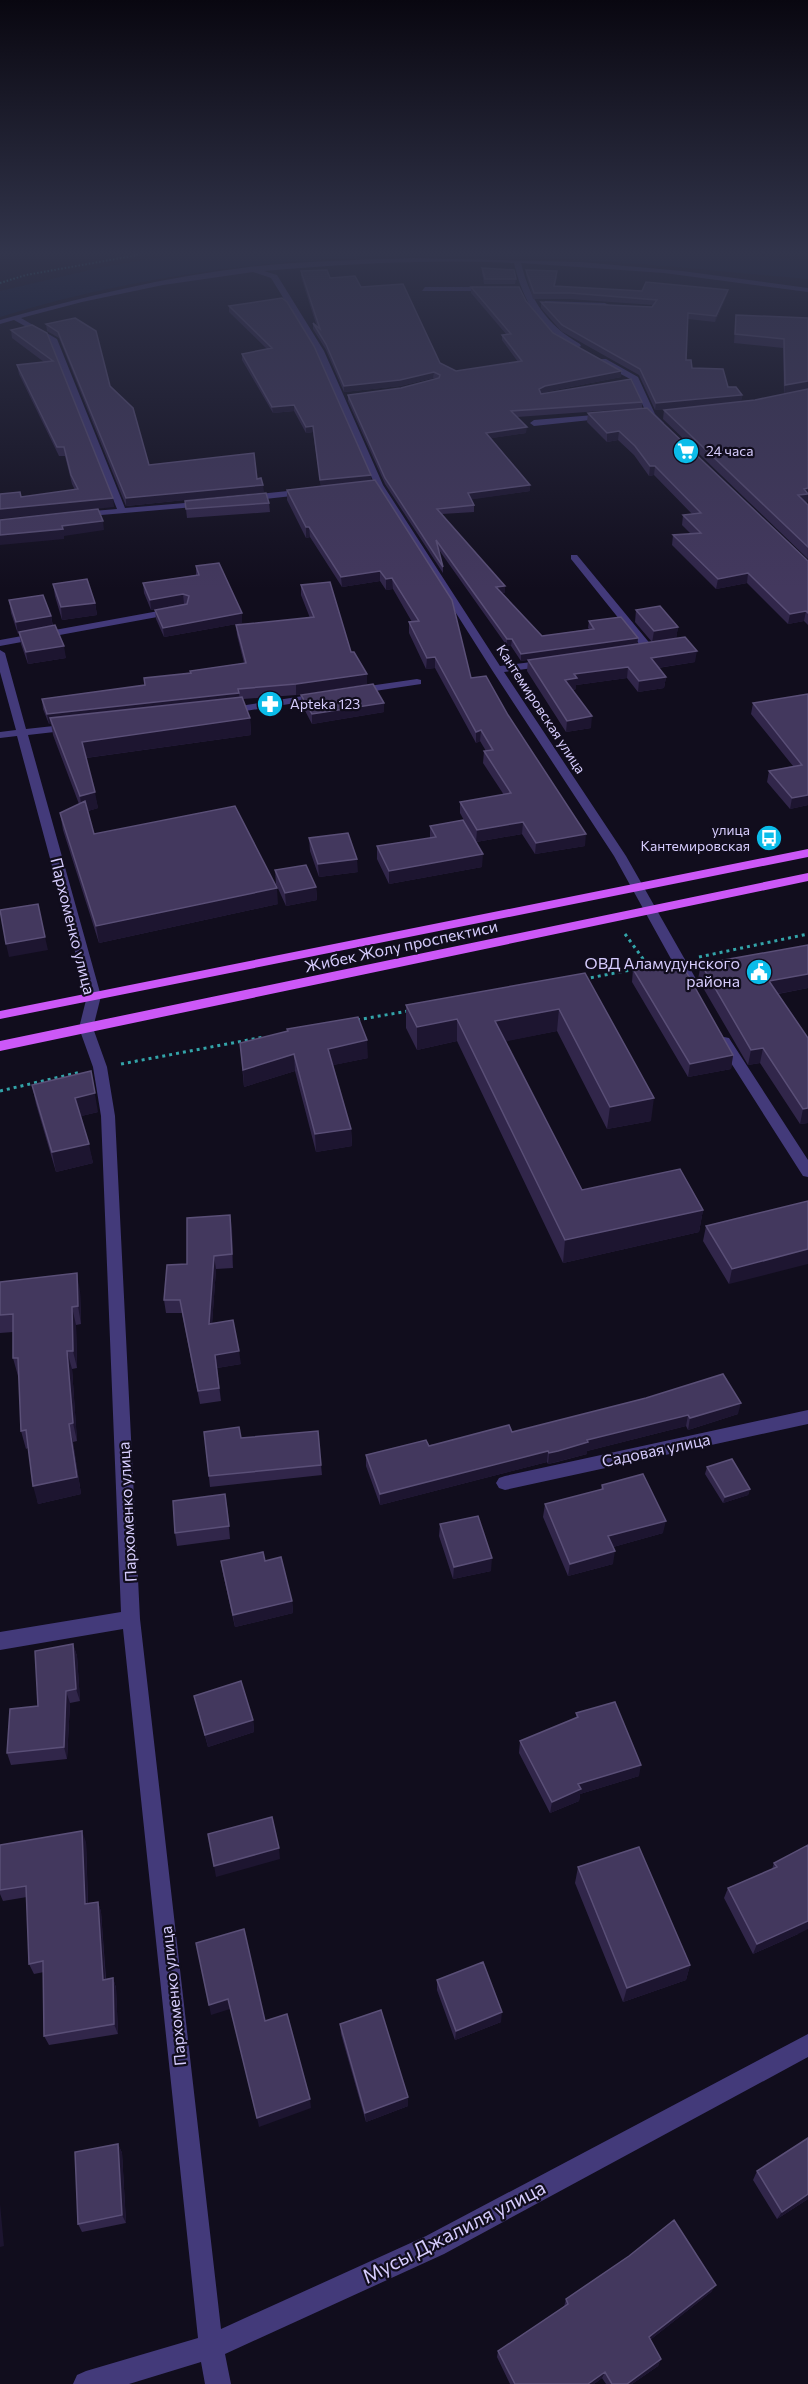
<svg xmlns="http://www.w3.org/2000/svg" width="808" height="2384" font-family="Commissioner,sans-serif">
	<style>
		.water { fill: #0b1738 }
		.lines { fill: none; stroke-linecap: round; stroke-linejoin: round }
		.path-far1 { stroke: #33a4a9; stroke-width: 2; stroke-dasharray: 1.5 2; stroke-linecap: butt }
		.path { stroke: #33a4a9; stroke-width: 3; stroke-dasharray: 3 4; stroke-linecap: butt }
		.lane { fill: #433a7a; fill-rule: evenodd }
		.street { fill: #433a7a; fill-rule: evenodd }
		.primary { fill: #cc58f7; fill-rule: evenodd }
		.wall { fill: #31264a }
		.shaded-wall { fill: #1d1530 }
		.building { fill: #43385e; stroke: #5a4f77; stroke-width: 1.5 }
		.labels { text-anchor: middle; stroke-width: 4.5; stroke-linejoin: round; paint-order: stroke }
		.far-poi-label { font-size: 14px; fill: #d6ccfd; stroke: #110d1d; text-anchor: start }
		.far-street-label { font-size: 14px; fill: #d6ccfd; stroke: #110d1d }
		.street-label { font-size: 16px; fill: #d6ccfd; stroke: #110d1d }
		.poi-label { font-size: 16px; fill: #d6ccfd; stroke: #110d1d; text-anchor: end }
		.near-street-label { font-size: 20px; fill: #d6ccfd; stroke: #110d1d }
	</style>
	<rect width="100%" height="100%" fill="#110d1d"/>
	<path class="water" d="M174 255H744L808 261V279C722 272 637 262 551 258 366 249 177 262 0 317V291L103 267Z"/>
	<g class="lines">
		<path class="path-far1" d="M0 283 26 275 138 255"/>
		<path class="path" d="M625 934 649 967
			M699 957 808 934
			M584 979 636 969
			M357 1020 408 1011
			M121 1064 264 1037
			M0 1091 81 1072"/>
		<path class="lane" d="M571 555H577L652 646V650H644L571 559Z
			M175 608 180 611 179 613 0 646V640Z"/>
		<path class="street" d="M413 258 581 262 682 271 808 288V292L664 273 521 263C530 300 547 325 580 344L581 346 577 348C541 334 522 299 514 263 430 259 347 264 264 271L277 275 324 351 383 485 500 666 547 660 552 663 547 666 504 672 626 856 700 986 698 989 693 990 686 986 614 856 492 670 375 485 316 351 271 278 253 272 163 285 82 302 21 318 57 339 125 508 209 501V505L206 506 78 517V513L81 512 117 509 50 340 14 320 0 324V320C82 297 165 277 249 267 303 261 359 260 413 258Z
			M425 287H492L496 289 492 291H422Z
			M545 301 605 303 609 305 605 307 542 305Z
			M600 359H606L638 377 655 414 664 423V427H658L647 415 632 380 600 363Z
			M606 414 610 416 609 418 534 426 530 423 534 420Z
			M307 489 311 492 310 494 248 501 243 498 248 495Z
			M0 650 5 653 26 729 72 724 77 727 72 730 28 735 101 996 93 1028 107 1067 115 1116 140 1619 221 2329 426 2236 808 2034V2057L444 2254 225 2354 231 2384H205L201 2362 129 2384H73L77 2375 86 2371 198 2338 123 1629 0 1650V1632L121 1612 101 1116 93 1067 79 1028 87 996 17 736 0 738V732L16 730 0 672Z
			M417 679 421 680V684L355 694 350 691 355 688Z
			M322 693 327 696 326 698 227 714 222 711 227 708Z
			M724 1037 729 1038 808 1160V1177L803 1176 717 1041Z
			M808 1410V1424L505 1490 499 1488 496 1483 499 1478 505 1476Z"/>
		<path class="primary" d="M808 849V857L0 1019V1011Z
			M808 873V881L0 1051V1041Z"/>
	</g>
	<path class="wall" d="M482 268 516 279 515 284H484L482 273Z
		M526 270 557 277 555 286 642 291 728 290 727 295 715 322 688 319 686 360 692 368 742 395 741 401 755 400 784 394 783 348 734 343 736 315 808 318V498L807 503 808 505V559L663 419 664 410 718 404 655 410 639 375 561 331 541 308V302L652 307 654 305 569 299H533L526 275Z
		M301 271 330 278 361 287 440 363 456 371 518 362 502 340V335L506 334 471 293V287L526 301 553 333 621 377 545 392 541 394 642 402V408L517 417 526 433 491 438 530 485V491L471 499 474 505V512L442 514 505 586V593H502L542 636 589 629 588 628 589 621 638 638 637 644 652 642 635 622 636 610 678 627 676 638 695 662 658 668 666 677 664 688 638 692 627 678 576 685V689L573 690 591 728 566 732 527 671 528 660 538 658 521 661 511 646H507L439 550 443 567V573L385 484 348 401V395L401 388 436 379 433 378 400 386 344 392 326 350 313 329V323L317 327 301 277Z
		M282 298 371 475V481L471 678 585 846 535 854 522 834 476 842 460 813V802L504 795 483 763 484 751H486L480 741 476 743 435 668 426 669 409 633V622H412L393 589 386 590 380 581 342 587 310 537 306 538 287 500V490L321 486 313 432 306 433 294 411 273 413 242 360V354L267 349 229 312V306Z
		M75 318 149 465 257 479 264 492 126 506 59 338 47 331 46 324Z
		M11 330 47 333 114 507 21 497 75 490 72 484 65 456H59L19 374 17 365 44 362 12 338Z
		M647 408 808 561V625L804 621 788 624 747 583 716 589 672 545 673 535 691 534 682 525 683 515 692 514 654 475 649 476 634 455 618 440 607 442 587 422 588 413Z
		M185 501 269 503 270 512 187 518Z
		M196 566 242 623 164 637 156 619 155 610 185 604 151 610 144 593 143 583 196 575Z
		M53 584 95 603 97 615 62 620 55 596Z
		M301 585 367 674V684L296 695 243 699 250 718 251 735 86 758 98 808 88 811 94 834 278 904 99 943 63 830 60 813 79 804 53 735 51 724H49L43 709 42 699 145 685 144 678 191 673 190 671 244 663 237 635 236 625 310 618 301 595Z
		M9 600 51 616 53 626 66 658 28 664 21 644 19 634H18L11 613Z
		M808 694V805L790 809 767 782 769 771 793 766 751 714 753 703Z
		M301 695 384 703V712L312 724 302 705Z
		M430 826 482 867 389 884 377 859V846L430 838Z
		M309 838 358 872 319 877 310 851Z
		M275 870 316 887 317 900 286 906 276 884Z
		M808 945V988L778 994 808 1123 800 1124 760 1063 748 1065 698 979 701 964Z
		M633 969 665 972 733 1055 731 1069 688 1077 632 982Z
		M585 973 651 1121 607 1129 557 1031 505 1041 582 1190 703 1210 699 1232 563 1263 457 1041 417 1050 406 1028V1005Z
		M240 1043 368 1058 333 1065 351 1129 352 1146 316 1152 295 1071 244 1087Z
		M32 1085 98 1112 81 1116 93 1163 56 1172 36 1104Z
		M808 1201 729 1284 703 1241 706 1226Z
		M232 1228 233 1268 216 1269 212 1324 241 1364 217 1368 221 1401 200 1404 182 1313H166L164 1300 187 1264Z
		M0 1282 80 1291 81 1324 76 1325 77 1368 72 1369 77 1441 73 1442 81 1494 38 1504 28 1448 26 1449 21 1431 19 1376H18L13 1358V1332L0 1333Z
		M646 1398 738 1414 688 1430 686 1426 587 1451V1454L557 1462 548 1464 547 1462 380 1505 366 1466V1455L512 1432Z
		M204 1432 241 1438 321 1465 322 1475 210 1487Z
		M707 1467 750 1489 748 1495 723 1503 705 1474Z
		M602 1485 663 1533 613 1547V1564L568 1576 543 1517 545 1504 601 1490Z
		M227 1506 230 1539 177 1546 175 1533Z
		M440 1524 491 1571 453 1579 439 1536Z
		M221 1561H265L292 1601 293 1613 235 1627 223 1574Z
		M73 1644 77 1656 80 1701 70 1703 67 1759 11 1765 7 1753 38 1706Z
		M194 1696 253 1720 254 1732 208 1747 197 1707Z
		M576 1713 639 1776 580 1794 579 1801 550 1813 519 1753 520 1741 576 1718Z
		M86 1842 88 1903 98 1902 101 1912 106 1979 113 1978 116 1988 118 2034 49 2045 44 2036V1972L34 1974 29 1964 27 1897 3 1901 0 1894V1845Z
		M808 1845 798 1934 753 1954 724 1898 728 1888 772 1869 774 1863Z
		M578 1867 690 1965 686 1980 623 2002 575 1883Z
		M437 1980 501 2022 455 2040 437 1990Z
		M340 2024 408 2097V2106L366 2122 341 2034Z
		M118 2144 122 2153 126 2223 82 2232 78 2224Z
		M757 2171 808 2199 777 2219 753 2180Z
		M716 2285 711 2292 650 2340 661 2359 658 2366 632 2384H606L602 2378 594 2384H510L497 2357 498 2351 564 2307 566 2299Z"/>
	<path class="shaded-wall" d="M728 290 727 295 715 322 716 316Z
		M621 371V377L545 392 539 395V389L545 386Z
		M434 372 433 378 400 386 344 392V386Z
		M808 381V390L784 395 785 385Z
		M742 395 741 402 655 410 656 403Z
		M294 405V411L273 413 272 407Z
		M313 426V432L306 433V427Z
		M527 427 526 433 486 439V433Z
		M619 431 618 440 607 442V433Z
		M650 466H655L654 475 649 476Z
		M371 475V481L321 486 320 480Z
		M263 485 264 492 126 506V498Z
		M530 485V491L468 500V493Z
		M808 488V498L807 503 798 495 804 489Z
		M113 498 114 507 0 519V509Z
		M103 521 104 530 64 536V539L0 545V535Z
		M306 527H309L310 537 306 538Z
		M380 571V581L342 587 341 577Z
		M748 573 747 583 716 589 718 579Z
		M392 578 393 589 386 590V579Z
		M505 586V593L496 594V587Z
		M183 594 184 604 151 610 150 600Z
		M95 603 97 615 62 620 61 607Z
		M806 611 804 621 788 624 790 614Z
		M242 613V623L164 637 163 628Z
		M51 616 53 628 18 634 16 622Z
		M678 627 676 639 652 643 654 631Z
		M638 638 637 645 521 661V654Z
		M507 639H512L511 646H507Z
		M64 646 66 658 28 664 26 652Z
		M697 651 695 662 650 669 651 658Z
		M435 657V668L426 669 427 658Z
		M628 667 627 678 576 685V689L564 691 565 680 574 674Z
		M367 674V684L296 695V684Z
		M666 677 664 688 638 692 639 681Z
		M239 693 240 703 50 718 51 724H49L47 714Z
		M384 703V712L312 724V714Z
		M592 716 591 728 566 732 567 721Z
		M250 718 251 735 85 758 82 742Z
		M481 730 480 741 476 743V732Z
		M95 792 98 808 82 813 80 796Z
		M808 795V805L790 809 792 798Z
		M523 822 522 834 476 842 477 830Z
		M586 834 585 846 535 854 536 843Z
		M483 854 482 867 389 884V871Z
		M357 859 358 872 319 877 318 864Z
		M316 887 317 900 286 906 285 893Z
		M277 888 278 904 99 943 96 926Z
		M45 937 48 950 9 957 6 944Z
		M808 974V988L766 996 769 981Z
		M559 1009 557 1031 494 1044 495 1021Z
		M457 1019V1041L417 1050V1027Z
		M367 1040 368 1058 329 1066 328 1049Z
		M763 1048 760 1063 748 1065 751 1050Z
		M294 1054 295 1071 244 1087 243 1070Z
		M733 1055 731 1069 688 1077 690 1064Z
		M91 1071 98 1112 78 1117 75 1098Z
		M654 1098 651 1121 607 1129 610 1107Z
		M808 1108V1123L800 1124 803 1109Z
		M351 1129 352 1146 316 1152 315 1134Z
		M89 1144 93 1163 56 1172 52 1152Z
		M703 1210 699 1232 563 1263 565 1240Z
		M230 1215 232 1228 233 1268 232 1254Z
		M808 1249V1264L729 1284 732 1269Z
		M214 1256 216 1269 211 1338 209 1324Z
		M77 1273 80 1291 81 1324 78 1306Z
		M72 1307 76 1325 77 1368 73 1351Z
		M67 1351 72 1369 77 1441 73 1423Z
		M239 1351 241 1364 217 1368 221 1401 215 1355Z
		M741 1403 738 1414 688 1430 690 1418Z
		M688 1415 686 1426 587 1451V1454L548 1464 549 1453 587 1440Z
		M69 1424 73 1442 81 1494 38 1504 33 1486Z
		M548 1451 547 1462 380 1505V1494Z
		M750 1489 748 1495 723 1503 725 1497Z
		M666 1521 663 1533 606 1549 608 1536Z
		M615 1551 613 1564 568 1576 570 1564Z
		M492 1558 491 1571 453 1579 454 1567Z
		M292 1601 293 1613 235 1627 233 1615Z
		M73 1644 77 1656 80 1701 76 1689Z
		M66 1691 70 1703 67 1759 64 1747Z
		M253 1720 254 1732 208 1747 205 1735Z
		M641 1765 639 1776 580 1794 579 1801 550 1813 552 1802 578 1784Z
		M82 1831 86 1842 88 1915 85 1904Z
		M279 1848 280 1859 216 1877 214 1866Z
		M98 1902 101 1912 106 1989 103 1980Z
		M808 1921V1929L798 1934 753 1954 757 1944Z
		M690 1965 686 1980 623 2002 627 1988Z
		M113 1978 116 1988 118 2034 114 2024Z
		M228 1999 230 2009 211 2015 209 2005Z
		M502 2012 501 2022 455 2040 456 2031Z
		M408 2097V2106L366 2122 365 2113Z
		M310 2099 311 2108 259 2127 257 2118Z
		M118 2144 122 2153 126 2223 122 2215Z
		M808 2194V2199L777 2219 782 2212Z
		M0 2204 4 2246 0 2247Z
		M716 2285 711 2292 645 2344 649 2337Z
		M661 2359 658 2366 632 2384H627Z
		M605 2372 602 2378 594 2384H588Z"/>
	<path class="building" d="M482 268 514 270 516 279H485Z
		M327 270 330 278 355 276 361 287 403 284 440 363 456 371 522 361 502 335 511 334 471 287H519L526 301 553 333 621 371 545 386 539 389 541 394 631 379 642 402 511 411 527 427 486 433 530 485 468 493 474 505 437 509 505 586 496 587 542 636 594 629 589 621 621 617 638 638 521 654 512 639H507L436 540 443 567 385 478 348 395 401 388 439 378 440 375 434 372 400 380 344 386 326 344 313 323 320 329 301 271Z
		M526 270 557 271 554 286 642 291 646 282 728 290 716 316 688 313 686 360H691L692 368 723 369 728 387H736L742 395 656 403 640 369 562 325 541 302 652 307 657 300 570 293H534Z
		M282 298 287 302 314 346 371 475 320 480 313 426 306 427 294 405 272 407 242 354 272 348 229 306Z
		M736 315 808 318V381L785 385 784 339 735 334Z
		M75 318 96 331 110 386 133 408 149 465 254 453 257 479 261 478 263 485 126 498 58 332 46 324Z
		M32 325 47 333 113 498 0 509V494L20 492 21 497 78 489 71 475 64 447H57L17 365 53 361 11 330Z
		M808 389V488L804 489 808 494 798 495 808 505V547L664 410 755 400Z
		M647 408 808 561V613L806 611 790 614 748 573 718 579 673 535 701 533 683 515 701 513 655 466H650L635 446 619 431 607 433 588 413Z
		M375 480 452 600 471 678 486 676 508 715 586 834 536 843 523 822 477 830 460 802 511 793 484 751 493 750 481 730 476 732 435 657 427 658 409 622 419 621 392 578 386 579 380 571 341 577 309 527H306L287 490Z
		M266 493 269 503 186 509 185 501Z
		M98 509 103 521 62 526 63 529 0 535V520Z
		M219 563 242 613 163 628 155 610 187 604 189 596 183 594 150 600 143 583 199 575 196 566Z
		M87 579 95 603 61 607 53 584Z
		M330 582 351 652H354L367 674 296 684 238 689 239 693 229 694 47 714 42 699 145 685 144 678 191 673 190 671 246 663 236 625 314 617 301 585Z
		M43 595 51 616 16 622 9 600Z
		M660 606 678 627 654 631 636 610Z
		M55 625 64 646 26 652 19 632Z
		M685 637 697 651 651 658 666 677 639 681 628 667 574 674 577 678 565 680 592 716 567 721 528 660Z
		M373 684 384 703 312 714 301 695Z
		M808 694V795L792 798 769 771 802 765 753 703Z
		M242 697 250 718 82 742 95 792 80 796 50 718Z
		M85 801 94 834 235 806 277 888 96 926 60 813Z
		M463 820 483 854 389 871 377 846 436 837 430 826Z
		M348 833 357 859 318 864 309 838Z
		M306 865 316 887 285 893 275 870Z
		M38 904 45 937 6 944 0 910Z
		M808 945V974L769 981 808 1038V1108L803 1109 763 1048 751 1050 701 964Z
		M661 964 665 972 684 968 733 1055 690 1064 633 969Z
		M585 973 654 1098 610 1107 559 1009 495 1021 582 1190 680 1169 703 1210 565 1240 457 1019 417 1027 406 1005Z
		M358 1017 367 1040 328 1049 351 1129 315 1134 294 1054 243 1070 240 1043 288 1031 287 1029Z
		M91 1071 95 1093 75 1098 89 1144 52 1152 32 1085Z
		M808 1201V1249L732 1269 706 1226Z
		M230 1215 232 1254 214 1256 209 1324 233 1320 239 1351 215 1355 219 1388 198 1391 180 1300H164L167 1265 187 1264V1218Z
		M77 1273 78 1306 72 1307 73 1351H67L73 1423 69 1424 77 1477 33 1486 26 1430 21 1431 18 1358H13V1314L0 1315V1282Z
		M723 1374 741 1403 690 1418 688 1415 587 1440 588 1442 558 1451 549 1453 548 1451 380 1494 366 1455 426 1440 429 1446 509 1425 512 1432 646 1398Z
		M239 1427 241 1438 318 1431 321 1465 209 1476 204 1432Z
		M732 1459 750 1489 725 1497 707 1467Z
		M643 1474 666 1521 608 1536 615 1551 570 1564 545 1504 603 1489 602 1485Z
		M225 1494 229 1526 175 1533 173 1501Z
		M478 1516 492 1558 454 1567 440 1524Z
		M263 1552 265 1561 281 1557 292 1601 233 1615 221 1561Z
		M73 1644 76 1689 66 1691 64 1747 7 1753 10 1709 38 1706 35 1651Z
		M241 1681 253 1720 205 1735 194 1696Z
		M615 1702 641 1765 578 1784 581 1789 552 1802 520 1741 578 1717 576 1713Z
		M272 1817 279 1848 214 1866 208 1834Z
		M82 1831 85 1904 98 1902 103 1980 113 1978 114 2024 44 2036 43 1961 29 1964 26 1886 0 1890V1845Z
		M808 1845V1921L757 1944 728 1888 777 1867 774 1863Z
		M639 1847 690 1965 627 1988 578 1867Z
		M244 1929 265 2021 287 2014 310 2099 257 2118 228 1999 209 2005 196 1943Z
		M483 1962 502 2012 456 2031 437 1980Z
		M381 2010 408 2097 365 2113 340 2024Z
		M808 2138V2194L782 2212 757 2171Z
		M118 2144 122 2215 78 2224 75 2152Z
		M674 2220 716 2285 649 2337 661 2359 627 2384H612L605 2372 588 2384H515L498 2351 568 2304 566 2299 629 2256Z"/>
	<linearGradient id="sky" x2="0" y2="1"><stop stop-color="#090710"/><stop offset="0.43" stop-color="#32354c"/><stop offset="1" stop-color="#32354c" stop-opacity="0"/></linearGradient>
	<rect width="808" height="589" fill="url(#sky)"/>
	<defs>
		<g id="supermarket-disc" transform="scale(1.35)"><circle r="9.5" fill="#0bbce9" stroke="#110d1d"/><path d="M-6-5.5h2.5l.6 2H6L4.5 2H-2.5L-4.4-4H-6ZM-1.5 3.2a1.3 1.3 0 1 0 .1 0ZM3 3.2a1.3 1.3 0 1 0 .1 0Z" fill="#fff"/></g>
		<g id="pharmacy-disc" transform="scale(1.35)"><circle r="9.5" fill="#0bbce9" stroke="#110d1d"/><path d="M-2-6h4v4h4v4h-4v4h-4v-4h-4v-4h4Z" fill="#fff"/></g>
		<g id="bus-disc" transform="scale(1.35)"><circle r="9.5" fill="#0bbce9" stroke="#110d1d"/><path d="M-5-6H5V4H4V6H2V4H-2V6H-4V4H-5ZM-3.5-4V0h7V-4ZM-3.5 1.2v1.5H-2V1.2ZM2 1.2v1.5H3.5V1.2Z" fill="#fff"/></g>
		<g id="civic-disc" transform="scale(1.35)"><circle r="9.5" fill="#0bbce9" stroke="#110d1d"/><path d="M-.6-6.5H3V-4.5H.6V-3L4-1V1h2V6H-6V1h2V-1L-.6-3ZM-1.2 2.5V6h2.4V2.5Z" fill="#fff"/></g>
	</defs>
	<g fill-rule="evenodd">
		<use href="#supermarket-disc" x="686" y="451"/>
		<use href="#pharmacy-disc" x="270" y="704"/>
		<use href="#bus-disc" x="769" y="838"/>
		<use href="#civic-disc" x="759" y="972"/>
	</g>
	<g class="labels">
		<g class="far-poi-label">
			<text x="706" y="456">24 часа</text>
			<text x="290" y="709">Apteka 123</text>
			<text x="750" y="835" text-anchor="end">улица<tspan x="750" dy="16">Кантемировская</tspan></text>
		</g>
		<g class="far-street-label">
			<text transform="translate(541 709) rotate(57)" y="5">Кантемировская улица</text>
		</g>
		<g class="street-label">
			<text transform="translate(73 926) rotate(76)" y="6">Пархоменко улица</text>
			<text transform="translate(401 946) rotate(-12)" y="6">Жибек Жолу проспектиси</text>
			<text transform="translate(656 1450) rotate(-12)" y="6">Садовая улица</text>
			<text transform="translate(127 1512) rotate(-93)" y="6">Пархоменко улица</text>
			<text transform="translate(173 1996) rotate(-96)" y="6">Пархоменко улица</text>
		</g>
		<g class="poi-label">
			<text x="740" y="969">ОВД Аламудунского<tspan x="740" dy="18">района</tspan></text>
		</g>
		<g class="near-street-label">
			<text transform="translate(454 2232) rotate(-27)" y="7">Мусы Джалиля улица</text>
		</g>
	</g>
</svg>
